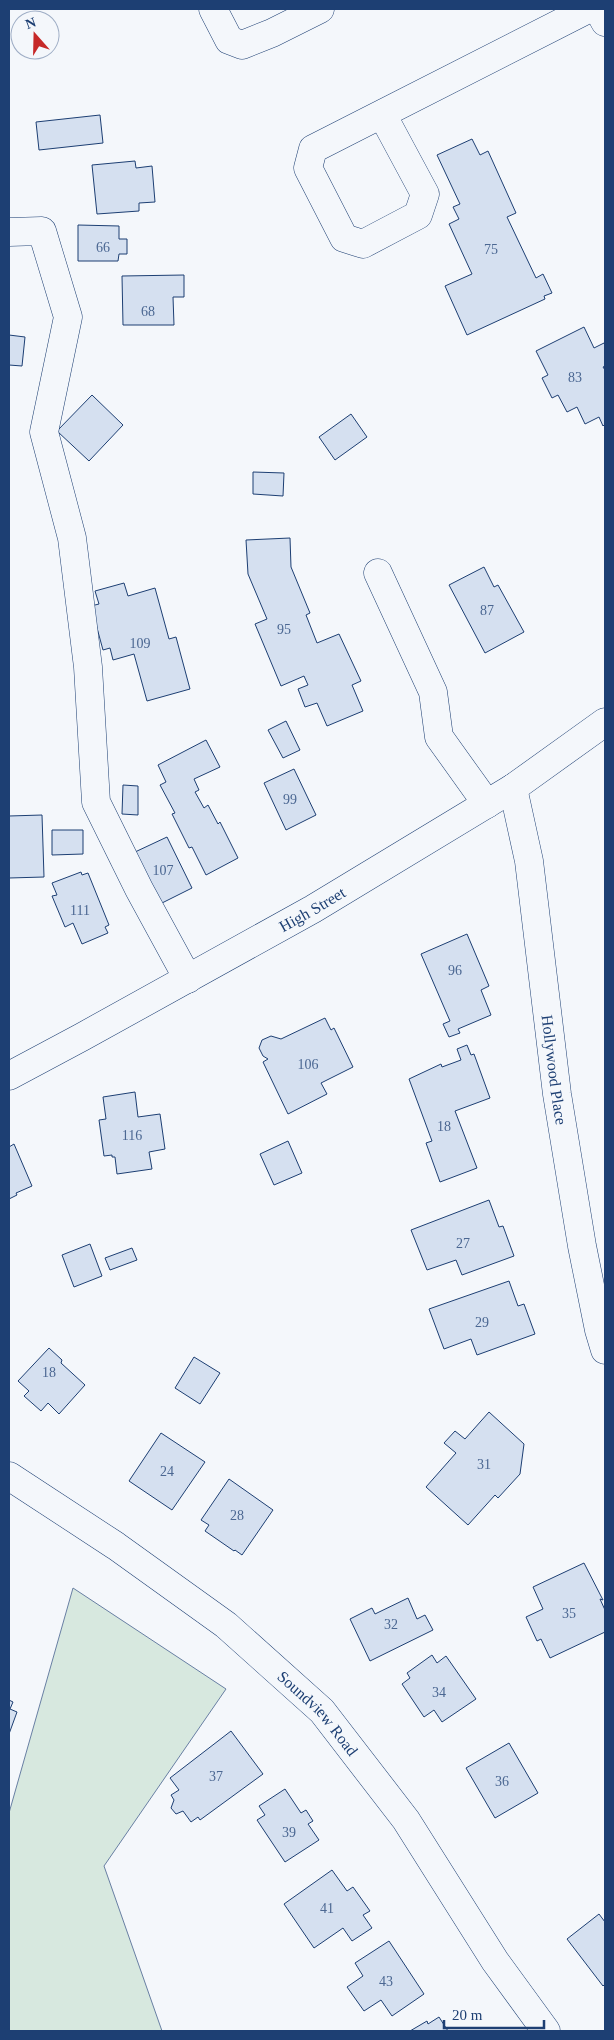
<svg xmlns="http://www.w3.org/2000/svg" width="614" height="2040" font-family="Georgia,serif">
	<style>
		.green { fill: #d7e8df; stroke: #687fa3 }
		.building { fill: #d5e0f0; stroke: #1d3f73 }
		.lines { fill: none; stroke-linecap: round; stroke-linejoin: round }
		.minor-casing { stroke: #1d3f73; stroke-width: 29 }
		.major-casing { stroke: #1d3f73; stroke-width: 29 }
		.minor { stroke: #f4f7fb; stroke-width: 28 }
		.major { stroke: #f4f7fb; stroke-width: 28 }
		.labels { text-anchor: middle; stroke-width: 4; stroke-linejoin: round; paint-order: stroke }
		.number-label { font-size: 14px; fill: #4b6792 }
		.street-label { font-size: 16px; fill: #1d3f73; stroke: #f4f7fb }
	</style>
	<rect width="100%" height="100%" fill="#f4f7fb"/>
	<path class="green" d="M73 1588 226 1689 104 1866 162 2031H9V1813Z"/>
	<path class="building" d="M100 115 103 143 39 150 36 122Z
		M472 139 480 155 488 151 516 213 507 217 536 278 543 274 552 293 544 296 545 299 467 335 445 286 472 274 449 224 459 219 453 207 460 204 437 155Z
		M135 161 136 168 152 166 155 202 139 203V211L97 214 92 165Z
		M78 225 119 226V239H127V254H119L118 261H78Z
		M184 275V297H173L174 325H123L122 276Z
		M584 327 594 348 604 343 605 345V366L603 367 605 370V424L603 426 599 417 585 424 577 407 567 412 558 395 552 398 542 378 548 375 536 351Z
		M9 335 25 337 22 366 9 365Z
		M92 395 123 425 89 461 57 431Z
		M351 414 367 437 335 460 319 437Z
		M253 472 284 473 283 496 253 494Z
		M290 538 291 567 310 613 306 615 317 643 339 634 361 681 352 685 363 711 327 726 317 703 305 707 298 689 308 685 304 676 281 686 255 624 267 619 248 574 246 540Z
		M484 567 494 587 498 585 524 632 485 653 449 585Z
		M124 583 128 596 155 588 169 639 176 637 190 689 147 701 134 654 113 660 110 648 103 650 91 606 99 604 95 591Z
		M286 721 300 750 283 758 268 730Z
		M206 740 220 767 194 779 199 790 195 792 204 808 208 805 218 824 220 822 238 858 206 875 192 847 189 848 172 814 175 813 160 785 166 782 158 765Z
		M294 769 316 815 286 830 264 783Z
		M123 785 138 786V815L122 814Z
		M42 815 44 877 9 878V816Z
		M52 830H83V854L52 855Z
		M167 837 192 888 160 904 135 852Z
		M81 872 82 875 88 873 109 925 105 927 108 933 82 944 73 923 65 927 52 896 57 895 52 883Z
		M467 934 489 986 481 990 491 1015 458 1029 460 1033 449 1037 443 1024 450 1021 421 954Z
		M325 1018 331 1030 334 1028 353 1067 321 1083 327 1094 288 1114 263 1062 268 1059 263 1056 259 1048 262 1040 271 1036 281 1039Z
		M467 1045 471 1055 474 1054 490 1098 455 1111 477 1168 440 1182 426 1143 432 1141 409 1079 441 1064 442 1067 461 1060 457 1049Z
		M135 1092 138 1117 160 1114 165 1149 149 1152 152 1169 117 1174 115 1157H112V1155L104 1156 99 1120 106 1119 103 1097Z
		M288 1141 302 1173 274 1185 260 1154Z
		M14 1144 32 1186 16 1193 17 1195 9 1199V1147Z
		M489 1200 499 1227 503 1226 514 1256 462 1275 456 1260 427 1270 411 1230Z
		M90 1244 102 1276 74 1287 62 1255Z
		M132 1248 137 1260 110 1270 105 1258Z
		M509 1281 518 1306 524 1304 535 1334 477 1355 471 1339 444 1349 429 1309Z
		M49 1348 62 1360 61 1363 85 1385 59 1414 48 1403 41 1411 24 1396 29 1391 18 1381Z
		M194 1357 220 1373 200 1404 175 1388Z
		M489 1412 524 1444 520 1474 498 1498 495 1495 468 1525 426 1487 456 1453 444 1443 455 1431 465 1439Z
		M161 1433 205 1462 172 1510 129 1481Z
		M229 1479 273 1510 242 1555 235 1550 234 1551 205 1531 209 1525 201 1520Z
		M584 1563 603 1600 600 1599 605 1610V1632L550 1658 541 1639 537 1641 526 1617 543 1609 533 1587Z
		M408 1598 417 1619 425 1615 433 1630 370 1661 350 1619 372 1608 375 1614Z
		M432 1655 437 1663 446 1656 476 1699 442 1722 434 1710 424 1717 402 1684 410 1678 407 1673Z
		M9 1700 13 1702 10 1709 17 1712 9 1734Z
		M231 1731 263 1774 200 1820 198 1817 191 1822 183 1811 176 1814 171 1808 174 1800 171 1795 179 1790 170 1778Z
		M509 1743 538 1793 495 1818 466 1768Z
		M285 1789 301 1813 306 1810 313 1821 308 1824 319 1840 285 1862 257 1820 265 1815 259 1806Z
		M332 1870 347 1891 353 1887 370 1911 363 1915 372 1928 352 1941 343 1928 314 1948 284 1904Z
		M599 1914 605 1922V1984L603 1986 567 1939Z
		M389 1941 424 1994 392 2016 381 2000 364 2011 347 1987 363 1976 355 1963Z
		M439 2017 448 2031H410L427 2021 428 2024Z"/>
	<g class="lines">
		<g class="minor-casing">
			<g id="minor">
				<path d="M213 9 229 40 242 45 272 33 320 9"/>
				<path d="M598 9 605 22"/>
				<path d="M382 114 425 194 418 215 363 244 344 238 308 168 313 149 588 9"/>
				<path d="M9 232 42 231 68 317 44 432 72 538 88 667 96 802 139 889 188 979"/>
				<path d="M378 573 433 692 439 737 487 804"/>
				<path id="s1" d="M513 788 529 861 557 1094 582 1246 599 1330 605 1350"/>
				<path id="s2" d="M9 1476 116 1546 226 1625 322 1711 406 1820 495 1961 546 2031"/>
			</g>
		</g>
		<g class="major-casing">
			<g id="major">
				<path id="s3" d="M9 1076 82 1037 313 909 513 788 605 722"/>
			</g>
		</g>
		<use href="#minor" class="minor"/>
		<use href="#major" class="major"/>
	</g>
	<g class="labels">
		<g class="number-label">
			<text x="103" y="252">66</text>
			<text x="491" y="254">75</text>
			<text x="148" y="316">68</text>
			<text x="575" y="382">83</text>
			<text x="487" y="615">87</text>
			<text x="284" y="634">95</text>
			<text x="140" y="648">109</text>
			<text x="290" y="804">99</text>
			<text x="163" y="875">107</text>
			<text x="80" y="915">111</text>
			<text x="455" y="975">96</text>
			<text x="308" y="1069">106</text>
			<text x="444" y="1131">18</text>
			<text x="132" y="1140">116</text>
			<text x="463" y="1248">27</text>
			<text x="482" y="1327">29</text>
			<text x="49" y="1377">18</text>
			<text x="484" y="1469">31</text>
			<text x="167" y="1476">24</text>
			<text x="237" y="1520">28</text>
			<text x="569" y="1618">35</text>
			<text x="391" y="1629">32</text>
			<text x="439" y="1697">34</text>
			<text x="216" y="1781">37</text>
			<text x="502" y="1786">36</text>
			<text x="289" y="1837">39</text>
			<text x="327" y="1913">41</text>
			<text x="386" y="1986">43</text>
		</g>
		<g class="street-label">
			<text dy="6" stroke="none"><textPath href="#s3" startOffset="346">High Street</textPath></text>
			<text dy="6" stroke="none"><textPath href="#s1" startOffset="285">Hollywood Place</textPath></text>
			<text dy="6" stroke="none"><textPath href="#s2" startOffset="391">Soundview Road</textPath></text>
		</g>
	</g>
	<rect width="614" height="2040" fill="none" stroke="#1d3f73" stroke-width="20"/>
	<g transform="translate(35 35) rotate(340)"><circle r="24" fill="#f4f7fb" stroke="#9eadc5"/>
	<path d="M0-4L9 19L0 12L-9 19Z" fill="#c62828"/>
	<text y="-8" font-size="14" font-weight="bold" text-anchor="middle" fill="#1d3f73">N</text>
	</g>
	<path d="M444 2020v8h100v-8" fill="none" stroke="#1d3f73" stroke-width="2.5"/>
	<text x="452" y="2020" font-size="15" fill="#1d3f73" stroke="#f4f7fb" stroke-width="4" paint-order="stroke">20 m</text>
</svg>
